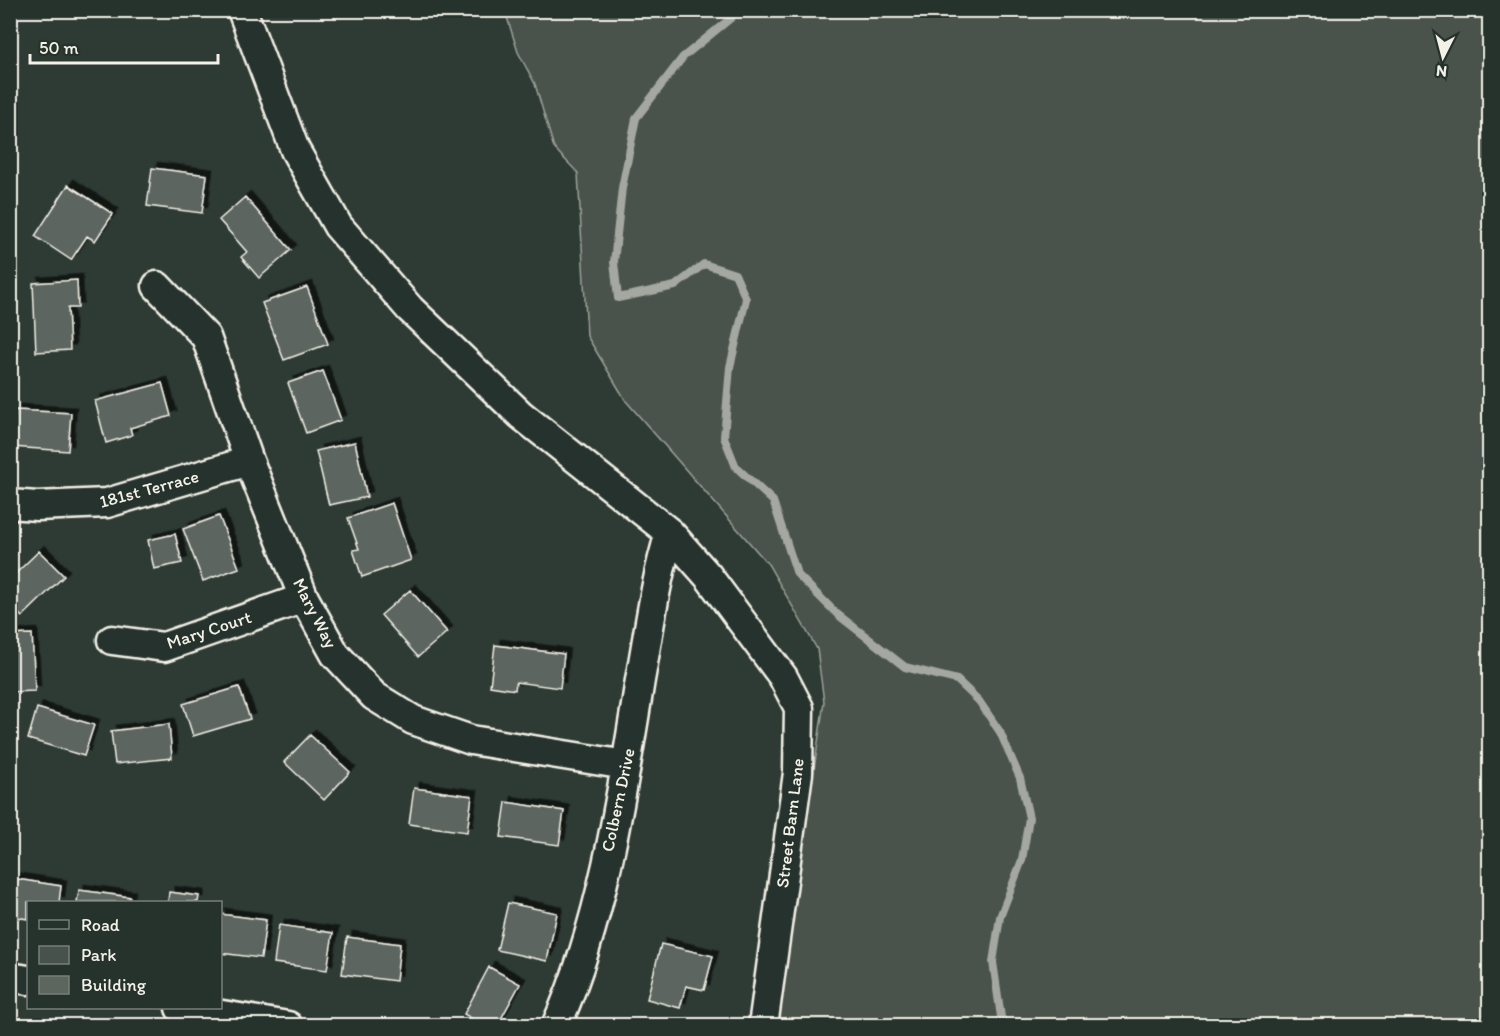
<svg xmlns="http://www.w3.org/2000/svg" width="1500" height="1036" font-family="Itim,sans-serif">
	<style>
		.green { fill: #48524c; stroke: #9ea29a; stroke-width: 1.5 }
		.lines { fill: none; stroke-linecap: round; stroke-linejoin: round }
		.stream { stroke: #a4a8a0; stroke-width: 8 }
		.building { fill: #5c655e; stroke: #f4f1e8; stroke-width: 1.5; filter: url(#shadow) }
		.minor-casing { stroke: #f4f1e8; stroke-width: 33 }
		.minor { stroke: #26332d; stroke-width: 28 }
		.labels { text-anchor: middle; stroke-width: 5; stroke-linejoin: round; paint-order: stroke }
		.street-label { font-size: 18px; fill: #f4f1e8; stroke: #26332d }
	</style>
	<defs>
		<filter id="shadow"><feDropShadow dx="5.5" dy="-5.5" stdDeviation="0" flood-color="#0009"/></filter>
	</defs>
	<rect width="100%" height="100%" fill="#2e3b34"/>
	<filter id="ink" filterUnits="userSpaceOnUse"><feTurbulence type="fractalNoise" baseFrequency=".0167" numOctaves="2"/><feDisplacementMap in="SourceGraphic" scale="12" xChannelSelector="R" yChannelSelector="G"/><feConvolveMatrix kernelMatrix="1 2 1 2 8 2 1 2 1" color-interpolation-filters="sRGB"/></filter>
	<g filter="url(#ink)">
		<path class="green" d="M505 11H1489V1025H776L824 702 817 649 768 564 626 401 587 336 578 173 554 148 535 84 518 52Z"/>
		<g class="lines">
			<path class="stream" d="M734 10 731 18 683 57 636 118 622 188 614 262 618 298 675 286 704 264 735 274 746 299 730 367 724 437 736 467 773 501 797 574 837 614 905 667 957 680 979 701 1000 732 1020 778 1029 818 1022 860 1000 917 993 962 1001 1017 1005 1026"/>
		</g>
		<path class="building" d="M152 168 207 175 202 213 147 206Z
			M68 185 113 214 95 241 87 236 71 260 35 236Z
			M245 197 291 250 259 278 241 257 247 252 219 220Z
			M77 280 78 308H68L70 350 36 352 33 283Z
			M307 287 328 344 284 360 262 303Z
			M323 371 341 420 306 433 288 383Z
			M162 383 171 416 130 428 132 435 106 443 95 401Z
			M15 410 71 413 68 451 12 447Z
			M355 442 367 497 329 505 316 451Z
			M392 503 411 560 362 577 353 550 359 549 348 518Z
			M219 516 239 568 203 581 183 529Z
			M175 534 182 563 154 569 148 540Z
			M39 551 64 576 22 617 10 605V579Z
			M410 590 447 632 418 657 381 615Z
			M32 634 35 691 10 692V635Z
			M495 645 564 654 560 688 516 682 515 690 490 686Z
			M239 687 250 719 193 736 183 704Z
			M37 708 94 725 84 756 28 739Z
			M169 724 172 758 115 764 111 731Z
			M310 735 350 772 324 800 284 762Z
			M414 788 472 796 467 832 409 824Z
			M506 802 564 811 559 845 501 837Z
			M10 878 61 886 59 902H28V919L10 916Z
			M79 890 130 897 129 902H77Z
			M169 892 199 896 198 902H168Z
			M508 903 557 913 547 961 497 950Z
			M220 914 266 920 261 958 220 953Z
			M279 925 333 933 327 970 274 963Z
			M347 937 400 944 396 981 342 974Z
			M661 944 713 956 704 990 686 986 680 1008 647 999Z
			M489 967 520 984 497 1026H485L464 1014Z"/>
		<g class="lines">
			<g class="minor-casing">
				<path id="minor" d="M242 10 295 150 338 226 410 309 521 415 670 533 708 576 783 677 799 708 798 773 763 1026
					M157 286 206 337 249 461 304 598 335 654 374 696 413 720 471 740 626 765
					M10 504 37 506 107 503 249 461
					M112 640 164 647 304 598
					M10 977 28 980
					M180 1008 288 1026
					M556 1026C603 922 622 793 640 680 649 631 655 581 670 533"/>
			</g>
			<use href="#minor" class="minor"/>
		</g>
	</g>
	<g class="labels">
		<g class="street-label">
			<text transform="translate(149 489) rotate(-15)" y="6">181st Terrace</text>
			<text transform="translate(315 613) rotate(63)" y="6">Mary Way</text>
			<text transform="translate(209 630) rotate(-18)" y="6">Mary Court</text>
			<text transform="translate(618 800) rotate(-78)" y="6">Colbern Drive</text>
			<text transform="translate(790 823) rotate(-83)" y="6">Street Barn Lane</text>
		</g>
	</g>
	<rect width="1500" height="1036" fill="none" stroke="#26332d" stroke-width="36"/>
	<rect x="18" y="18" width="1464" height="1000" fill="none" stroke="#f4f1e8" stroke-width="2" filter="url(#ink)"/>
	<rect x="27" y="901" width="195" height="108" fill="#26332d" stroke="#787f78" stroke-width="1.5"/>
	<rect x="39" y="920" width="30" height="9" fill="#26332d" stroke="#787f78" stroke-width="1.5"/>
	<text x="81" y="931" font-size="18" fill="#f4f1e8">Road</text>
	<rect x="39" y="946" width="30" height="18" fill="#48524c" stroke="#787f78" stroke-width="1.5"/>
	<text x="81" y="961" font-size="18" fill="#f4f1e8">Park</text>
	<rect x="39" y="976" width="30" height="18" fill="#5c655e" stroke="#787f78" stroke-width="1.5"/>
	<text x="81" y="991" font-size="18" fill="#f4f1e8">Building</text>
	<g transform="translate(1443 57) rotate(186)" stroke="#26332d" stroke-width="4.5" paint-order="stroke">
	<path d="M0-4.5L10 22L0 15L-10 22Z" fill="#f4f1e8"/>
	<text y="-9" font-size="16" font-weight="bold" text-anchor="middle" fill="#f4f1e8">N</text>
	</g>
	<path d="M30 54v9h188v-9" fill="none" stroke="#f4f1e8" stroke-width="3"/>
	<text x="39" y="54" font-size="18" fill="#f4f1e8" stroke="#26332d" stroke-width="4.5" paint-order="stroke">50 m</text>
</svg>
